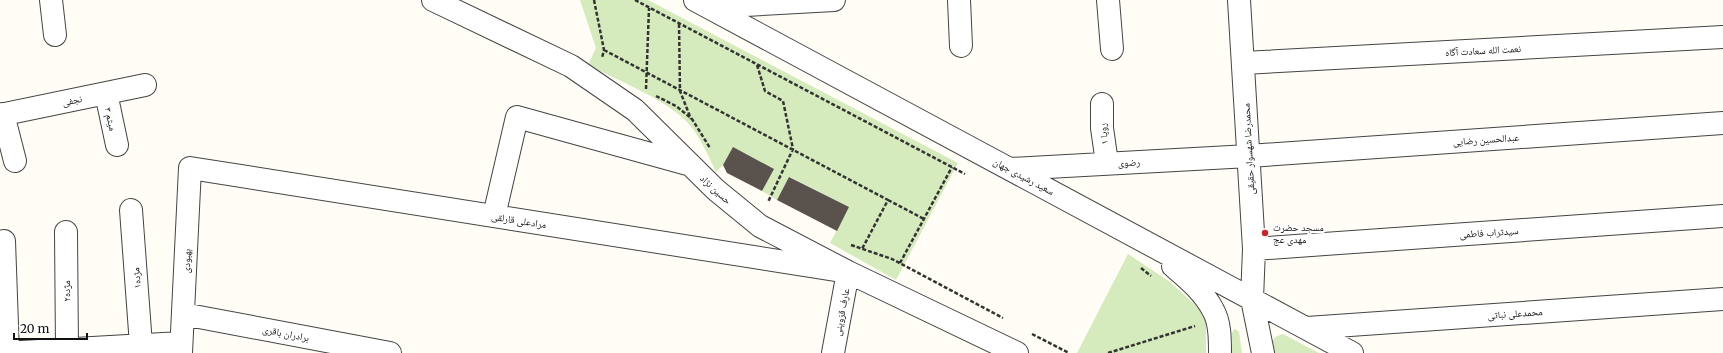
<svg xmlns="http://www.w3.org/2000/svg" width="1723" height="353" font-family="Merriweather,'Noto Naskh Arabic',serif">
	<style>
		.green { fill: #d5ebbd }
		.building { fill: #5a524d }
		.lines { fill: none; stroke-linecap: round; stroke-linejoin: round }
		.minor-casing { stroke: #444; stroke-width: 24 }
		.path { stroke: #333; stroke-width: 2.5; stroke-dasharray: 4 2; stroke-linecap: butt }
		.minor { stroke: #fff; stroke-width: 22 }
		.poi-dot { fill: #c4262e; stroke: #fff; stroke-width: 1.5 }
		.labels { text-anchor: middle; stroke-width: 4; stroke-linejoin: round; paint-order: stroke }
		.street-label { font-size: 10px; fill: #111; stroke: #fff }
		.poi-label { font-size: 10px; fill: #111; stroke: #fff; text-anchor: start }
	</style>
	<rect width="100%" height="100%" fill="#fffdf5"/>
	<path class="green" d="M580 0H648L958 163 896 280 830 243 849 207 790 177 777 200 762 191 773 169 723 165 716 172C708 155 700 136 687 122 665 99 617 80 588 65L596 48Z
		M1128 254 1170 282 1202 311 1206 318V353H1077Z
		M1234 329 1237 330 1239 332 1242 353H1232V333Z
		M1283 334 1319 353H1272C1270 341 1272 337 1283 334Z"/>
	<path class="building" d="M733 147 774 169 762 191 727 173 723 165Z
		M789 177 849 207 837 231 777 200Z"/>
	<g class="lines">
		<g class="minor-casing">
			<path id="minor" d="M51 0 55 35
				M433 0 571 66 635 110 716 190 760 226 848 272 1017 353
				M695 0 1352 353
				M959 0 961 46
				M1108 0 1112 49
				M1239 0 1254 249 1252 299 1263 353
				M709 7 834 0
				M1243 63 1723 37
				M106 93 117 145
				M1102 104V128L1107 163
				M3 114 15 161
				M0 115 145 85
				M1010 169 1249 156 1723 123
				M131 210 141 345
				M494 216 517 117 687 164
				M66 232 67 349
				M4 241 8 353
				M1254 249 1723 216
				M1173 266C1187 278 1204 292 1213 310 1220 322 1220 339 1220 353
				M183 314 390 353
				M1307 328 1723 299
				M4 353 181 343
				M181 353 190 168 848 272 833 353"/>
		</g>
		<path class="path" d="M594 0 604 50 602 58
			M635 0 965 174
			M679 24 680 91 691 119
			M604 50 888 200 862 249
			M757 65 765 91 783 101 793 149 768 202
			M646 89 649 8
			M656 96 676 106 692 119 710 148
			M888 200 924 219
			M851 245 892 259 1003 318
			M900 263 952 167
			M1141 268 1151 276
			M1032 334 1069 353
			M1108 353 1195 326"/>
		<use href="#minor" class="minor"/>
	</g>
	<circle class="poi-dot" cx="1265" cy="233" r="4"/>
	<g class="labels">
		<g class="street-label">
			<text transform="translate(1483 50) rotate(-3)" y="4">نعمت الله سعادت آگاه</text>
			<text transform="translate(72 100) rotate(-12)" y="4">نجفی</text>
			<text transform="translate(111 119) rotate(78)" y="4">میثم ۳</text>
			<text transform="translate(1103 134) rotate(-96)" y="4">رویا ۱</text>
			<text transform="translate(1486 139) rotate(-4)" y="4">عبدالحسین رضایی</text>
			<text transform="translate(1248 149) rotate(-93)" y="4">محمدرضا شهسوار حقیقی</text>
			<text transform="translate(1129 162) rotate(-3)" y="4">رضوی</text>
			<text transform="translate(1024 176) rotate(28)" y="4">سعید رشیدی جهان</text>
			<text transform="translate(716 189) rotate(42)" y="4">حسین نژاد</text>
			<text transform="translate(519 220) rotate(9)" y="4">مرادعلی قارلقی</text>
			<text transform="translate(1489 232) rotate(-4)" y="4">سیدتراب فاطمی</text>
			<text transform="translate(186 261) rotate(-87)" y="4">بهبودی</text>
			<text transform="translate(136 278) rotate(-94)" y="4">مژده۱</text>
			<text transform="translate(66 291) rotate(-91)" y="4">مژده۲</text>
			<text transform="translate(841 312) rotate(-79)" y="4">عارف قزوینی</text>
			<text transform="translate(1515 313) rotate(-4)" y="4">محمدعلی نباتی</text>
			<text transform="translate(286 333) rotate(11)" y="4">برادران باقری</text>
		</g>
		<g class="poi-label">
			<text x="1273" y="231">مسجد حضرت<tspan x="1273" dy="12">مهدی عج</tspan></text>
		</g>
	</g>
	<path d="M14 333v6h73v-6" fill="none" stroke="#111111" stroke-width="2"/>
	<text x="20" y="333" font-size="12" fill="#111111" stroke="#ffffff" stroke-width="3" paint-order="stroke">20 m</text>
</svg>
